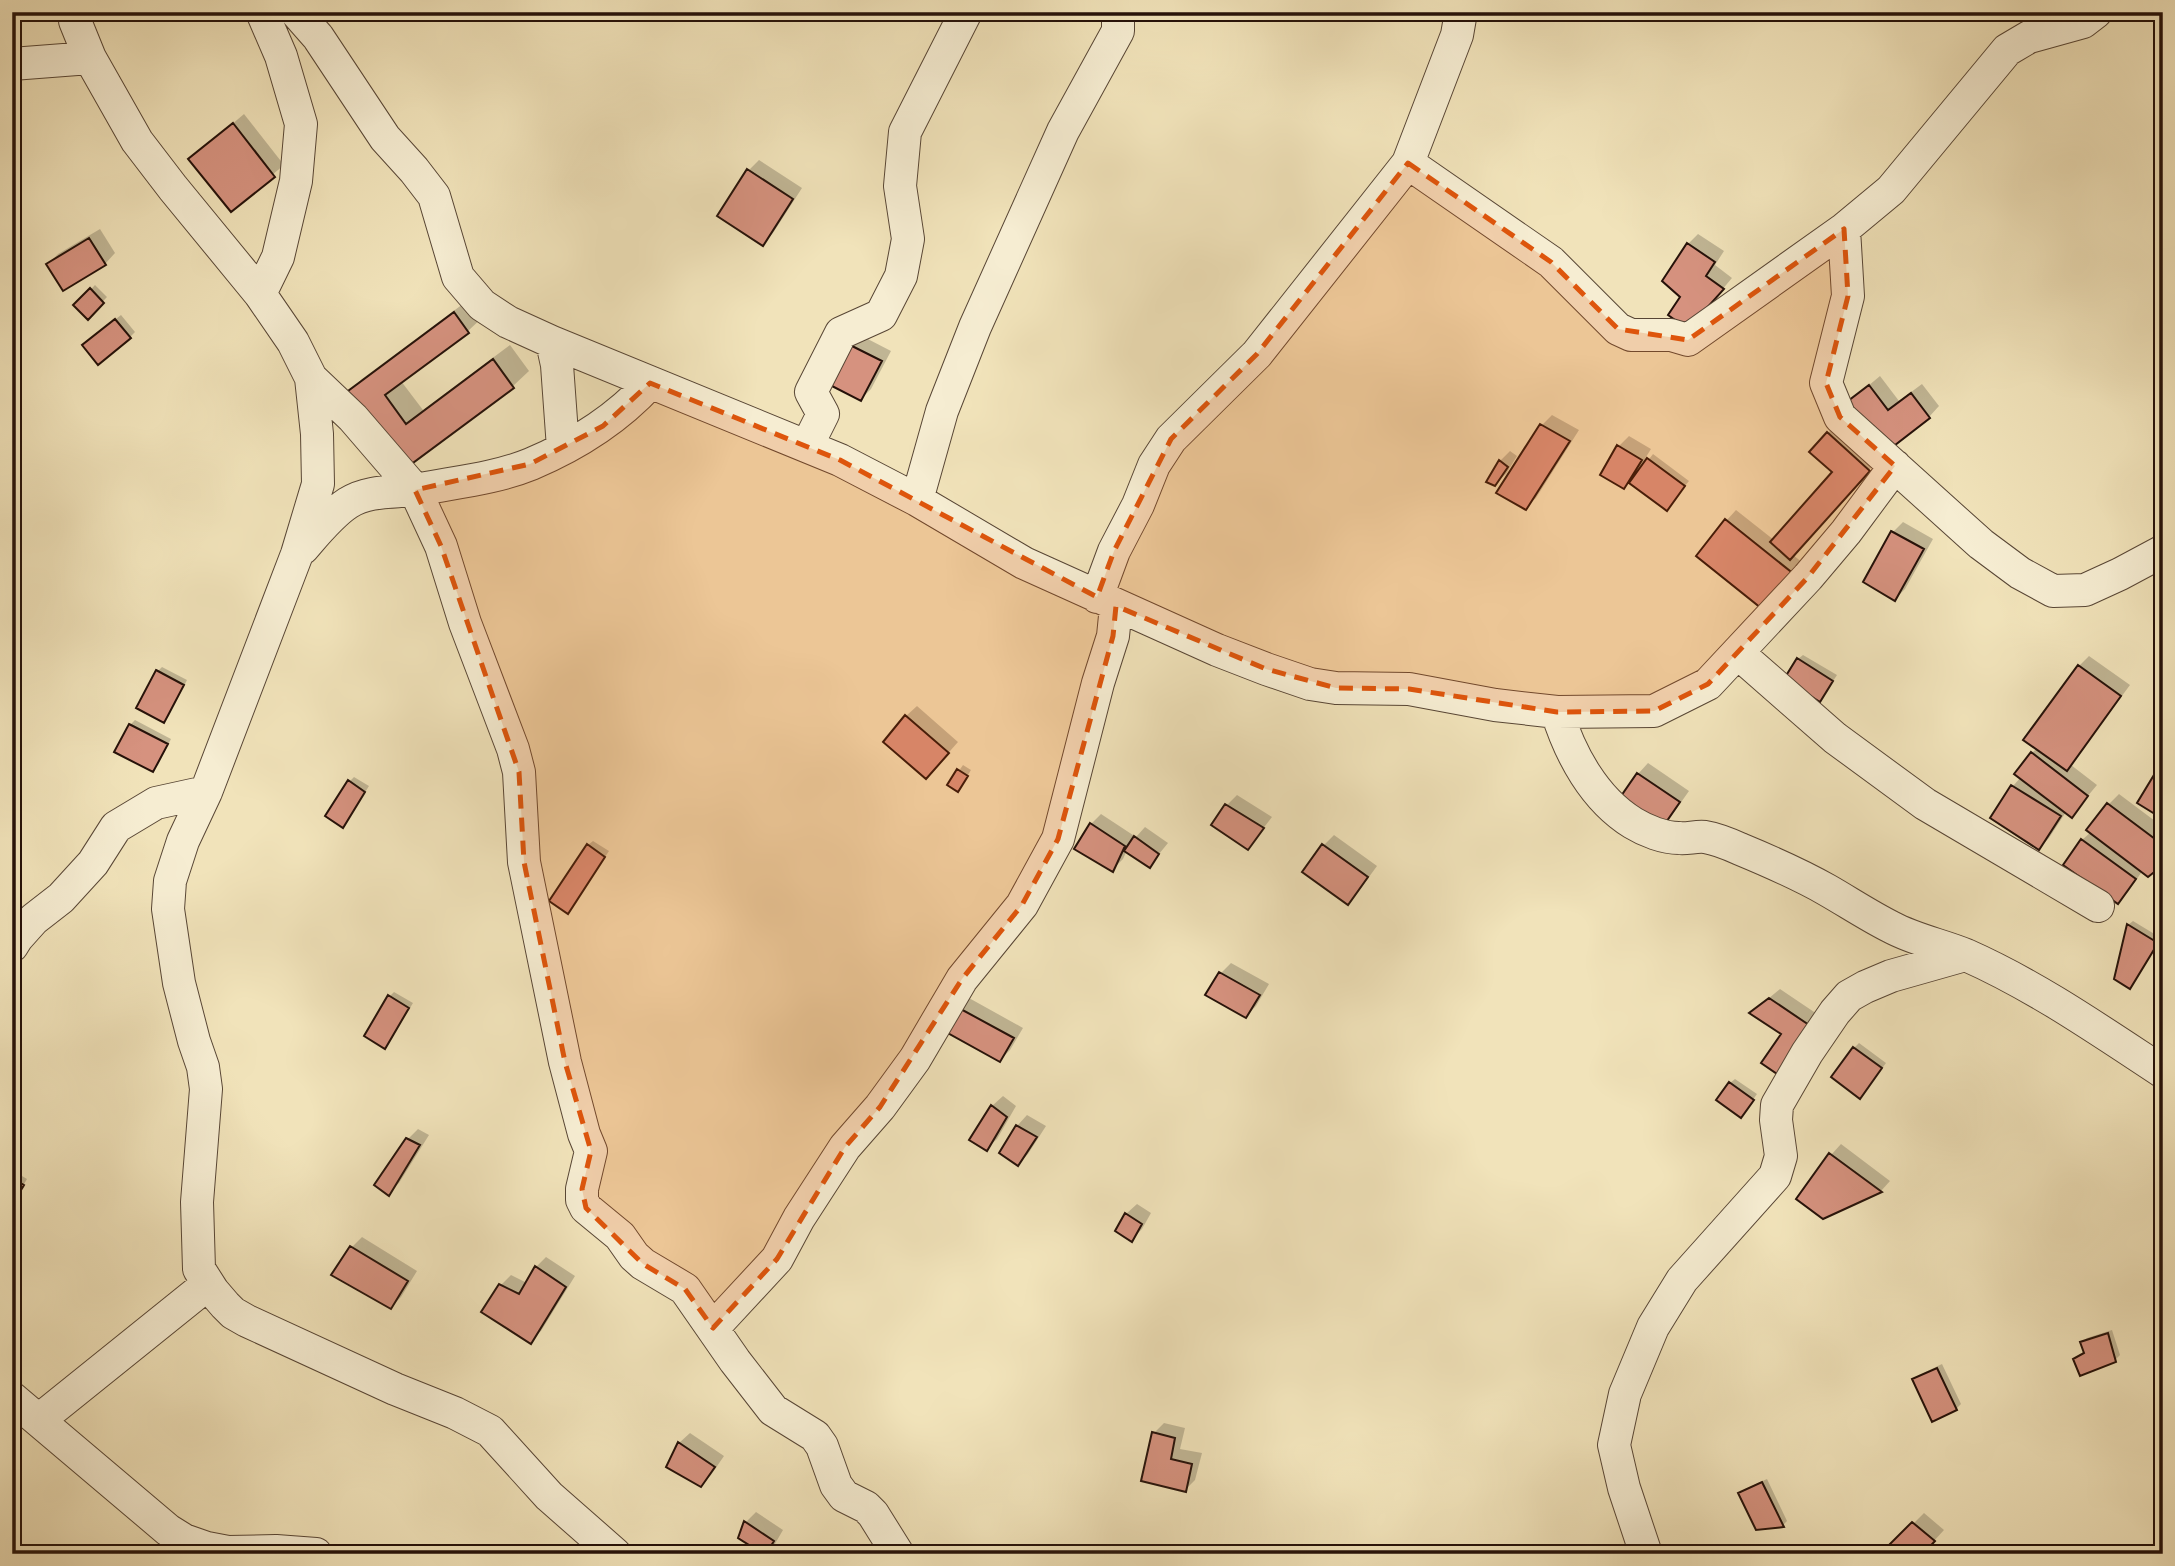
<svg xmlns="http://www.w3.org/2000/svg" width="2175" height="1566" font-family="'IM FELL French Canon',serif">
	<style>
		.shadow { fill: #0003 }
		.building { fill: #d6927f; stroke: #251109; stroke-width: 2 }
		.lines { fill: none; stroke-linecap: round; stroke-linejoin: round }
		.minor-casing { stroke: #584635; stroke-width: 34 }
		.minor { stroke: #f6edd2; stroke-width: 32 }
		.marked { fill: #de550c; fill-opacity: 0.2; stroke: #de550c; stroke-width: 5; stroke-dasharray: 14 9; stroke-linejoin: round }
	</style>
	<rect width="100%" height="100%" fill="#f1e3ba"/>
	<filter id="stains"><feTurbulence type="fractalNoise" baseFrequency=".00286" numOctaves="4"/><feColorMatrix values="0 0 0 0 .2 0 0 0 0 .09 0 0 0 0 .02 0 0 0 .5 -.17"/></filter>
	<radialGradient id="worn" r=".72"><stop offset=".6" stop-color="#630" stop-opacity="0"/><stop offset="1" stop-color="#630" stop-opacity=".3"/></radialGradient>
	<path class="shadow" d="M244 114 284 165 231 209 191 159Z
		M759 160 802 188 773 233 763 244 749 170Z
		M12 198 20 210 12 218Z
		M100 229 115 253 105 264H48L58 254Z
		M1698 234 1724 251 1715 265 1732 278 1699 317 1688 244Z
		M95 285 107 297 88 317 76 305Z
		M471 298 484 316 468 331 401 381 423 410 510 345 529 371 513 386 402 469 346 395 362 379Z
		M121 315 135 332 130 337 89 340Z
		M860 335 891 351 871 389 861 399 850 345Z
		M1880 376 1899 401 1922 384 1939 406 1929 417 1886 449 1850 401Z
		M1552 415 1579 430 1536 498 1525 508 1499 493 1542 425Z
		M1838 423 1879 459 1793 555 1803 563 1776 599 1726 521 1736 510 1774 540 1835 472 1828 433Z
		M1629 436 1651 449 1641 465 1643 467 1653 454 1689 481 1667 508 1629 481 1623 487 1619 446Z
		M1510 451 1517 456 1506 474 1495 484 1500 461Z
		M1903 522 1933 539 1905 589 1895 599 1893 532Z
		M1803 655 1837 675 1824 695 1798 659Z
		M2089 656 2130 685 2071 765 2097 785 2071 816 2066 812 2049 838 2039 848 1992 818 2013 786 2021 777 2032 753 2037 748 2079 666Z
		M162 667 187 680 169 716 164 721 158 671Z
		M917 706 958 742 936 767 906 716Z
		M135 720 171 739 158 765 153 770 116 751 130 725Z
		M1648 763 1689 791 1672 815 1662 826 1638 774Z
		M963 765 971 770 962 785H949Z
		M354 777 369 786 347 821 349 782Z
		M2119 794 2163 827V863L2143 870 2128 892 2117 902 2082 840 2091 832 2089 830 2109 804Z
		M1237 795 1272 817 1248 848 1227 805Z
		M1101 814 1136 837 1145 827 1168 843 1150 865 1127 850 1123 859 1112 870 1091 824Z
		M1334 835 1377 866 1358 892 1348 902 1304 871 1324 845Z
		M593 841 609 851 572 907 588 845Z
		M2133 921 2161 938 2130 987 2128 925Z
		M1231 963 1269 984 1256 1006 1246 1016 1207 995 1221 973Z
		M1780 989 1823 1018 1793 1065 1783 1033 1752 1012Z
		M394 992 413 1003 389 1042 390 996Z
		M969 998 1023 1028 1010 1050 1000 1060 948 1031Z
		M1859 1043 1886 1063 1865 1092 1854 1048Z
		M1735 1079 1757 1094 1745 1111 1730 1083Z
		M1003 1096 1016 1106 997 1139 986 1149 971 1140 992 1106Z
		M1027 1115 1046 1126 1028 1154 1018 1164 1017 1126Z
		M418 1129 429 1135 399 1183 388 1193 408 1139Z
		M1841 1144 1890 1181 1881 1191 1823 1217 1831 1155Z
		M12 1170 27 1179 12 1205Z
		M1137 1204 1151 1213 1142 1229 1132 1239 1126 1214Z
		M362 1237 417 1271 401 1297 391 1307 352 1247Z
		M546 1257 575 1276 541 1331 530 1341 501 1285 511 1275 527 1283 536 1267Z
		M2112 1330 2120 1355 2115 1360 2093 1350 2082 1342 2087 1338Z
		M1942 1364 1961 1404 1956 1409 1914 1380 1919 1375Z
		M1164 1423 1185 1428 1180 1449 1202 1453 1195 1480 1185 1490 1154 1433Z
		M690 1433 724 1456 711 1475 701 1485 679 1443Z
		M1767 1479 1787 1521 1783 1525 1741 1494 1745 1489Z
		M756 1512 783 1530 769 1554H750L754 1546 740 1538 746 1522Z
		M1924 1513 1944 1530 1922 1554H1883Z"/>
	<path class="building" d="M233 123 275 177 231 212 188 159Z
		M747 169 793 199 763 246 717 216Z
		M89 238 106 265 63 291 46 264Z
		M1687 243 1715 262 1706 276 1724 289 1688 329 1668 315 1680 297 1662 281Z
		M90 288 104 303 88 320 73 305Z
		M454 312 469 333 385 395 406 424 493 359 514 388 402 471 344 394Z
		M115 319 131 338 98 365 82 345Z
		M848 344 882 361 861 401 828 384Z
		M1869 385 1888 410 1911 393 1930 418 1886 452 1848 401Z
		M1540 424 1570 441 1526 510 1496 493Z
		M1827 432 1870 471 1790 560 1770 542 1832 472 1809 452Z
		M1617 445 1642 460 1624 489 1600 475Z
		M1647 458 1685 486 1667 511 1629 483Z
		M1499 460 1508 467 1495 486 1486 482Z
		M1725 519 1795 575 1766 612 1696 556Z
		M1891 531 1924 549 1895 601 1863 582Z
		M1797 658 1833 681 1820 702 1784 679Z
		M2078 665 2121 696 2067 771 2023 740Z
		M156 670 184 685 164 723 136 708Z
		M905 715 949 753 926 779 883 742Z
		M129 724 168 744 153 772 114 752Z
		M2031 752 2088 796 2072 818 2014 774Z
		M2163 760V819L2137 803Z
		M957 769 968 776 958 792 947 785Z
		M1637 773 1680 802 1662 828 1619 799Z
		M348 780 365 792 343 828 325 816Z
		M2011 785 2061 816 2039 850 1990 818Z
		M2107 803 2163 845V865L2148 877 2086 830Z
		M1225 804 1264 828 1248 850 1211 825Z
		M1090 823 1125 846 1113 872 1074 849Z
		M1134 836 1159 854 1150 868 1124 851Z
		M2081 839 2136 879 2118 904 2063 865Z
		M587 844 605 857 568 914 549 901Z
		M1322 844 1368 877 1348 905 1302 872Z
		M2127 924 2158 943 2130 989 2114 979Z
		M1219 972 1260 995 1246 1018 1205 995Z
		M388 995 409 1008 385 1049 364 1036Z
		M1769 998 1815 1029 1783 1078 1761 1063 1781 1034 1749 1013Z
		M957 1007 1014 1038 1000 1062 946 1032Z
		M1853 1047 1882 1068 1860 1099 1831 1077Z
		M1729 1082 1754 1100 1741 1118 1716 1100Z
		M991 1105 1007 1117 987 1151 969 1140Z
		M2163 1107V1122L2155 1116Z
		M1016 1125 1037 1137 1018 1166 999 1153Z
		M406 1138 420 1145 389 1196 374 1185Z
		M1829 1153 1882 1192 1823 1219 1796 1199Z
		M12 1178 24 1185 12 1205Z
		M1125 1213 1142 1224 1132 1242 1115 1231Z
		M350 1246 408 1281 391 1309 331 1275Z
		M535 1266 566 1287 531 1344 481 1312 499 1284 519 1294Z
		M2108 1333 2116 1362 2080 1376 2073 1359 2084 1353 2080 1342Z
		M1937 1368 1957 1410 1932 1422 1912 1379Z
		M1152 1432 1175 1438 1171 1459 1192 1464 1186 1492 1141 1481Z
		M678 1442 715 1467 701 1487 666 1467Z
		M1762 1482 1784 1527 1756 1530 1738 1493Z
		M744 1521 774 1541 766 1554H749L752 1547 738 1538Z
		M1912 1522 1935 1541 1923 1554H1880Z"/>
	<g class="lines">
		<g class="minor-casing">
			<path id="minor" d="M75 12V21L90 58 137 141 173 188 260 294 293 342 311 378 317 434 318 484 297 554 206 792 183 841 170 881 168 909 179 983 194 1041 203 1067 206 1089 197 1202 199 1269 213 1291 225 1305 233 1313 247 1321 395 1389 455 1413 490 1431 549 1496 615 1554
				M296 12 318 37 385 138 414 170 434 196 458 277 482 305 508 322 552 342 840 460 917 500 1024 563 1217 650 1266 669 1310 684 1336 688 1409 689 1495 705 1557 712 1654 711 1708 684 1808 577 1846 532 1895 466
				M12 64 90 58
				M1408 163 1551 262 1618 329 1631 335H1671L1688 340 1844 229 1891 190 2007 50 2029 37 2083 22 2096 12
				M1844 229 1848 296 1826 383 1840 417 1981 544 2020 573 2053 591 2085 590 2120 574 2163 551
				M260 294 278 257 296 181 301 124 281 56 262 12
				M552 342 557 365 563 448
				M311 378 353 418 415 490 441 546 465 623 513 749 519 772 524 862 565 1062 584 1134 591 1151 582 1189V1200L586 1208 620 1236 634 1256 643 1264 685 1289 735 1361 773 1410 815 1436 822 1446 836 1485 844 1496 866 1507 873 1514 898 1554
				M807 446 823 414 811 392 841 333 881 315 901 276 908 239 900 186 905 132 966 12
				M917 500 942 411 975 327 1063 131 1118 31V12
				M303 548C316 533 331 514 348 503 370 489 397 493 421 489 458 482 497 478 531 464 576 445 617 419 650 383
				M1097 597 1114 551 1138 505 1154 465 1171 439 1257 354 1408 163 1457 35 1461 12
				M1739 654 1835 738 1925 804 2098 906
				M1557 712C1570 754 1594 799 1633 823 1646 831 1664 838 1679 838 1687 839 1696 836 1705 837 1717 839 1729 844 1740 849 1769 861 1799 874 1827 890 1848 902 1869 916 1891 927 1915 940 1942 945 1966 955 2036 986 2099 1030 2163 1072
				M12 946 17 938 34 919 61 898 93 863 116 827 156 803 206 792
				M713 1328 777 1259 799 1218 845 1147 880 1107 915 1059 962 979 1022 905 1058 839 1098 683 1113 636 1116 606
				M12 1398 168 1530 184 1540 207 1548 228 1552 276 1551 316 1554
				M39 1420 208 1284
				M1646 1554 1624 1488 1614 1445 1625 1394 1653 1327 1682 1280 1775 1176 1781 1156 1776 1120 1777 1105 1807 1053 1835 1012 1849 996 1865 987 1891 976 1965 955"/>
		</g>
		<use href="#minor" class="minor"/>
	</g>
	<path class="marked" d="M1408 163 1551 262 1618 329 1688 340 1844 229 1848 296 1826 383 1840 417 1895 466 1808 577 1708 684 1654 711 1557 712 1409 689 1336 688 1266 669 1116 606 1113 636 1058 839 1022 905 962 979 880 1107 845 1147 777 1259 713 1328 685 1289 643 1264 586 1208 582 1189 591 1151 565 1062 524 862 519 772 441 546 415 490 530 464 603 426 650 383 840 460 1097 597 1114 551 1171 439 1257 354Z"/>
	<rect width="2175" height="1566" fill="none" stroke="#f1e3ba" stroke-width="42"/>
	<rect x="14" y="14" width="2147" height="1538" fill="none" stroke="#251109" stroke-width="3.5"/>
	<rect x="21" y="21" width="2133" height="1524" fill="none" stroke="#251109" stroke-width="2"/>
	<rect width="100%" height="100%" filter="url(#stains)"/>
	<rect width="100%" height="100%" fill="url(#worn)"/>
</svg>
